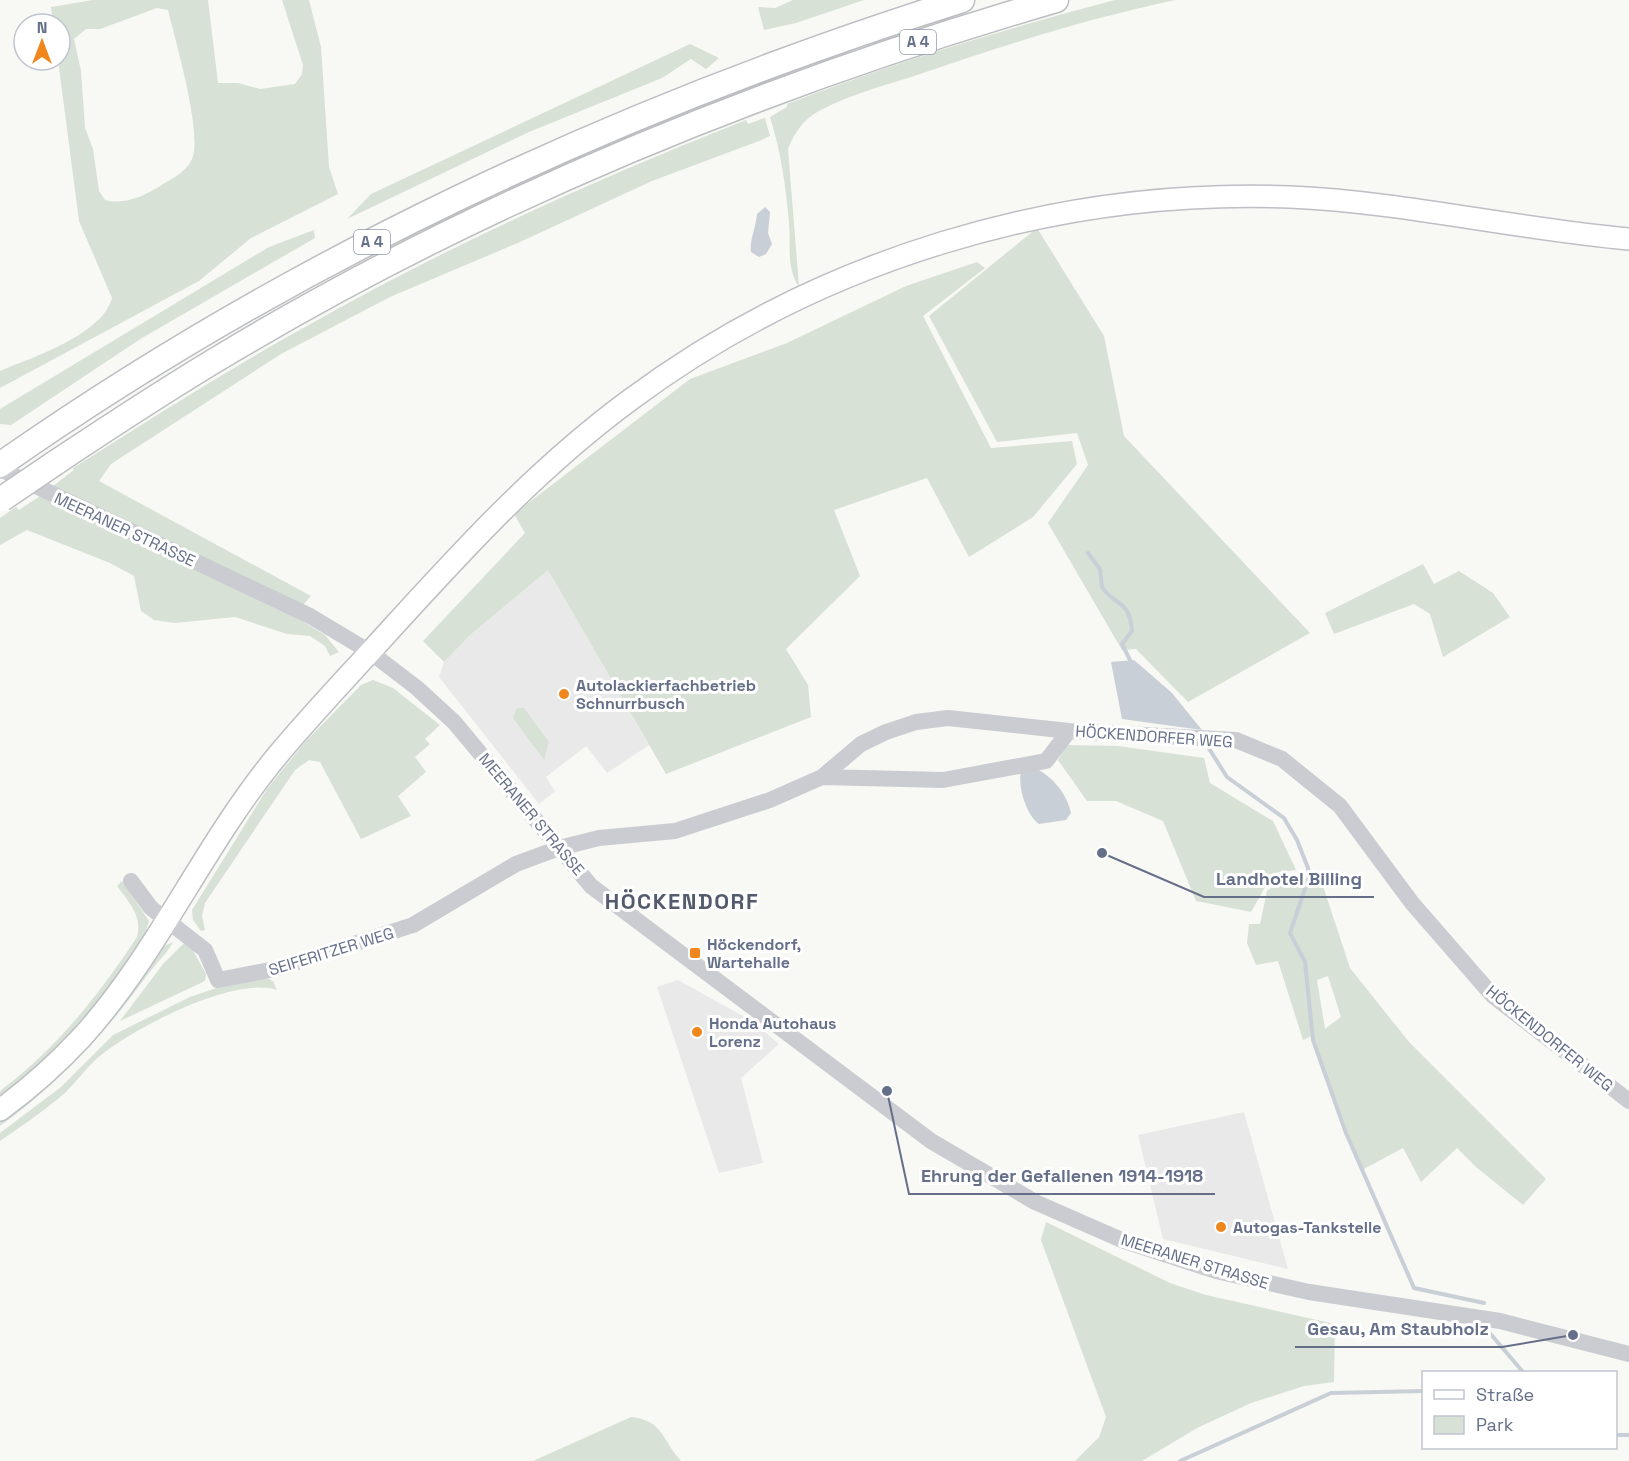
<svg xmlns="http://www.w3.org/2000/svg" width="1629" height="1461" font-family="'Space Grotesk',sans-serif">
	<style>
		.built { fill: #e9e9e9 }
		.green { fill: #d7e1d6; fill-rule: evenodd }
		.water { fill: #c8cfd6 }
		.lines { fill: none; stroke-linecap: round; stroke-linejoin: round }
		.stream { stroke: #c8cfd6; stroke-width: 4 }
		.major-casing { stroke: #bdbfc4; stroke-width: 24 }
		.highway-casing { stroke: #bcbec2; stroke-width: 27 }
		.minor { stroke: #cbccd1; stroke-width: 16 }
		.major { stroke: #fff; stroke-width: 21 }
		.highway { stroke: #fff; stroke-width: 24 }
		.highway-bridge-casing { stroke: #bcbec2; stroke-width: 27; stroke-linecap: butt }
		.highway-bridge { stroke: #fff; stroke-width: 24 }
		.poi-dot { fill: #f1861c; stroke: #fff; stroke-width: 2 }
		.labels { text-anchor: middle; stroke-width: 6; stroke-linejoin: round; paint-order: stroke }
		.shield { fill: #fff; stroke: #939aac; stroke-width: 1.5 }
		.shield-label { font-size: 15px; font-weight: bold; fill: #656f89 }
		.street-label { font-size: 16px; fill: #656f89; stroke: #fff }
		.poi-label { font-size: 16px; font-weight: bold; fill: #656f89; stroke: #fff; text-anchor: start }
		.district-label { font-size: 22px; font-weight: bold; letter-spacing: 1.5px; fill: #535b6d; stroke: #fff }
		.leader { fill: none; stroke: #656f89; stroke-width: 2 }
		.callout-dot { fill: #656f89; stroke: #fff; stroke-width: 2 }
		.callout-label { font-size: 18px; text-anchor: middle; font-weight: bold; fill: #656f89; stroke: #fff; stroke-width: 6; stroke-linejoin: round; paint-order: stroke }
	</style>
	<rect width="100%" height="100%" fill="#f8f8f5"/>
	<path class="built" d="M548 570 649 745 607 773 586 746 546 777 555 791 539 804 439 677 444 662 469 636Z
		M678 980 752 1021 779 1044 741 1078 763 1163 719 1173 657 987Z
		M1244 1112 1288 1269 1163 1239 1138 1135Z"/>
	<path class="green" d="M93 0H208L218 83H238L260 89 295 84 302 74 303 65 282 0H309L321 47 329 167 338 194 251 238 199 281 0 388V371C33 357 102 335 112 298L79 221 58 60 60 24H53L51 7ZM157 8 168 10C175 39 203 135 192 159 186 173 169 180 157 188 142 197 122 205 105 200L99 191 93 149 85 128 81 71 74 39 86 29H100Z
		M793 0H864L796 23 764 30 758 7 775 8Z
		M1115 0H1175C1090 18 1008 44 926 72 891 84 852 93 819 111 804 119 794 133 788 149L799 287C786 268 791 244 789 223 786 187 781 152 770 117L787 107V104C893 63 1004 29 1115 0Z
		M690 44 719 58 706 69 691 59 662 78 529 132 347 219 371 194Z
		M765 118 770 136 759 141 652 181 520 242 390 297 281 354 111 464 99 481 311 596 303 605 53 486 74 470 73 468C152 418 232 367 314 322 452 244 599 178 746 120L748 124Z
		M1037 228 1104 336 1124 436 1310 633 1188 702 1136 649 1122 650 1048 523 1088 465 1077 433 997 442 929 316Z
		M314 230 315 238 142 338 11 425 0 424V409L269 247Z
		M977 262 985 268 923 316 991 448 1072 441 1077 464 1033 517 969 557 927 478 834 510 860 576 786 649 808 685 811 717 666 774 548 570 469 636 444 662 423 641 525 533 514 514 690 379 787 343 906 286Z
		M40 496 297 618 325 635 339 652 330 656 325 646 310 636 287 634 235 617 175 623 154 620 141 611 134 576 110 563 27 530 0 545V518L16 507 19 510Z
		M1423 564 1434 584 1459 571 1493 593 1510 617 1443 657 1430 614 1414 604 1334 634 1325 613Z
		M373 680 393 688 440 725 425 739 430 744 415 757 426 772 398 796 411 816 361 839 320 762 309 760 295 770 205 903 202 916 205 930 201 931 193 920 192 910 267 789 305 742 361 685Z
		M517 708H524L549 742 544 760 513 718Z
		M1067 745 1118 746 1204 758 1210 783 1273 821 1296 870 1273 873 1251 912 1196 901 1163 821 1116 801H1087L1058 760Z
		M1290 875 1321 880 1350 968 1409 1042 1546 1179 1523 1205 1476 1167 1457 1148 1421 1182 1403 1148 1362 1170 1312 1036 1303 1040 1278 961 1256 965 1247 943 1249 924H1260L1267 891ZM1328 976 1341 1017 1325 1029 1317 980Z
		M122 881 149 921 143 941 74 1035 0 1103V1091C56 1049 99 995 137 937 143 916 128 901 117 886Z
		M173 942C168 952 156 964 148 974 106 1033 59 1083 0 1126V1118L162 947Z
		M183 944 190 945 206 974 205 981 120 1021 163 964Z
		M267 978 273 981 277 990C233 976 136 1027 101 1055 86 1067 75 1085 59 1098 41 1113 20 1127 0 1141V1133L61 1087 113 1035 190 997 225 985Z
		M1046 1222 1170 1283 1206 1295 1335 1324 1334 1382 1304 1386 1251 1403 1197 1428 1142 1461H1075L1099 1437 1106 1417 1041 1240Z
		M631 1417C663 1420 662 1440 681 1461H533Z"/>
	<path class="water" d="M765 207 770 212 768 233 772 244 766 254 759 257 751 252C749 242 756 227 757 214Z
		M1134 660 1172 693 1202 730 1122 719 1111 662Z
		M1031 766C1051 775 1066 791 1071 813L1066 820 1039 824C1026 815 1016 783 1022 768Z"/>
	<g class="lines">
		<path class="stream" d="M1088 553 1100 569 1102 587C1114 606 1130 599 1132 631L1122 644 1130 660
			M1208 747 1227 777 1284 818 1297 840 1308 868 1309 877 1290 933 1305 962 1313 1040 1346 1133 1414 1288 1484 1303
			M1488 1331 1523 1372
			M1616 1435H1629
			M1180 1461 1331 1393 1424 1391"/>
		<g class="major-casing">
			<path id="major" d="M0 1110C30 1088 57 1064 82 1037 159 952 204 844 277 756 307 720 339 686 371 651 452 562 532 472 630 400 818 260 1056 188 1290 197 1404 202 1515 229 1629 239"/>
		</g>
		<g class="highway-casing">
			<path id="highway" d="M55 463C112 425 170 387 229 352 487 198 768 84 1056 0
				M0 465C292 260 622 107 962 0"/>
		</g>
		<path class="minor" d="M0 469 310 616 370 652 417 688 454 722 591 886 931 1141 1035 1202 1124 1241 1216 1271 1309 1292 1500 1321 1629 1354
			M822 777 943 780 1046 761 1069 731
			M131 881 151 908 205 950 218 980 275 969 413 925 516 864 559 848 599 838 675 831 770 800 822 777 861 744 886 732 916 722 948 718 1069 731 1236 740 1282 759 1340 806 1412 903 1493 996 1629 1101"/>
		<use href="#major" class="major"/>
		<use href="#highway" class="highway"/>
		<g class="highway-bridge-casing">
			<path id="highway-bridge" d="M2 499 55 463"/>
		</g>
		<use href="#highway-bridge" class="highway-bridge"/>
	</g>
	<g class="poi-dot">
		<circle cx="564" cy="694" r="6"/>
		<rect x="689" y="947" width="12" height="12" rx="3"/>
		<circle cx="697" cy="1032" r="6"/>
		<circle cx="1221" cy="1227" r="6"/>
	</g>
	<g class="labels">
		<g class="shield">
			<rect x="900" y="30" width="36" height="24" rx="4.5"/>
			<rect x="354" y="230" width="36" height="24" rx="4.5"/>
		</g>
		<g class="shield-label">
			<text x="918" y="47">A 4</text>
			<text x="372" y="247">A 4</text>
		</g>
		<g class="street-label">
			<text transform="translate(125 529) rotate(25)" y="6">MEERANER STRASSE</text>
			<text transform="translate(1154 736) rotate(4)" y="6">HÖCKENDORFER WEG</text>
			<text transform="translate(532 814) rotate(50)" y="6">MEERANER STRASSE</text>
			<text transform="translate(331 951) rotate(-17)" y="6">SEIFERITZER WEG</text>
			<text transform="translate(1550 1038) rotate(39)" y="6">HÖCKENDORFER WEG</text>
			<text transform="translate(1195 1261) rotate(17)" y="6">MEERANER STRASSE</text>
		</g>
		<g class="poi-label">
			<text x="576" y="691">Autolackierfachbetrieb<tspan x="576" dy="18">Schnurrbusch</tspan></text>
			<text x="707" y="950">Höckendorf,<tspan x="707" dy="18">Wartehalle</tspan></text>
			<text x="709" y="1029">Honda Autohaus<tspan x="709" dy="18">Lorenz</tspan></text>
			<text x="1233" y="1233">Autogas-Tankstelle</text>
		</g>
		<g class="district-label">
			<text x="682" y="909">HÖCKENDORF</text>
		</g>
	</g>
	<path class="leader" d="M1102 853L1204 897H1374M887 1091L909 1194H1215M1573 1335L1502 1347H1295"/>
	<g class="callout-dot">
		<circle cx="1102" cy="853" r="6"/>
		<circle cx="887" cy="1091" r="6"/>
		<circle cx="1573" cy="1335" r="6"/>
	</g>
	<g class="callout-label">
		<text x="1289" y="885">Landhotel Billing</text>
		<text x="1062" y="1182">Ehrung der Gefallenen 1914-1918</text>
		<text x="1398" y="1335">Gesau, Am Staubholz</text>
	</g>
	<rect x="1422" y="1371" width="195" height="78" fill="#ffffff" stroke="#c1c5d0" stroke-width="1.5"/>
	<rect x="1434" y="1390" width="30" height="9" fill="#ffffff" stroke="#c1c5d0" stroke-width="1.5"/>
	<text x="1476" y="1401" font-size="18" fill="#656f89">Straße</text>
	<rect x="1434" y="1416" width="30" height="18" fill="#d7e1d6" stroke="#c1c5d0" stroke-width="1.5"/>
	<text x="1476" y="1431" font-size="18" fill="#656f89">Park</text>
	<g transform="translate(42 42)"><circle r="28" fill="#ffffff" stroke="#c1c5d0" stroke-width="1.5"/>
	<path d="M0-4.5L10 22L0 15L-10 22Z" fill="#f1861c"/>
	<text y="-9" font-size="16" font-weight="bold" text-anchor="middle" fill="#656f89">N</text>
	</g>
</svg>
